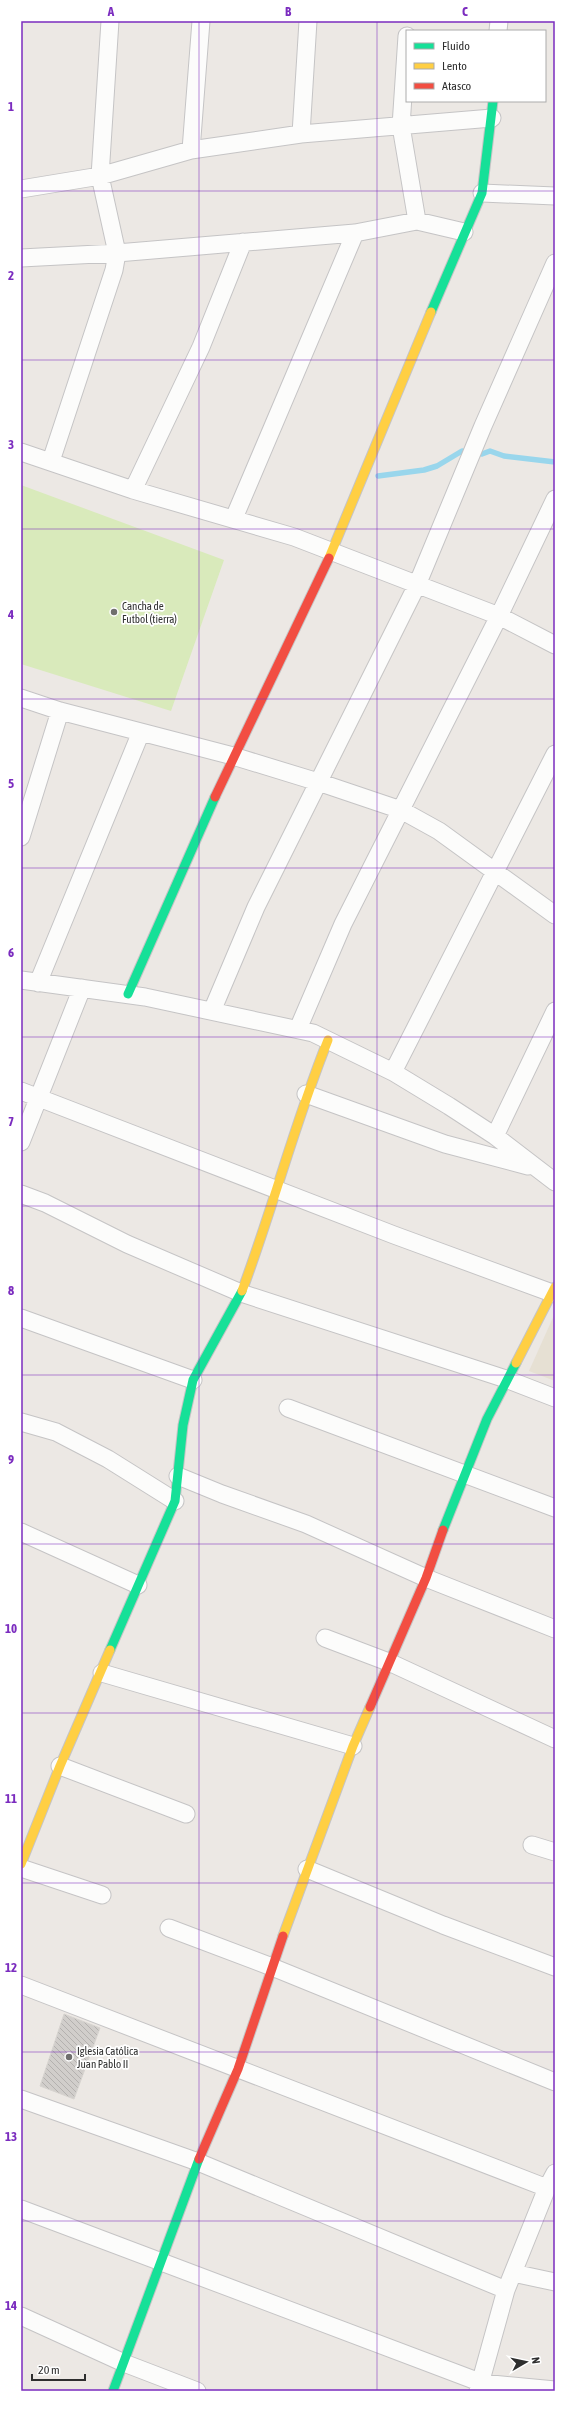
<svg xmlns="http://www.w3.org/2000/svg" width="576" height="2412" font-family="'Asap Condensed',sans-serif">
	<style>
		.education { fill: #e6e0d3 }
		.pitch { fill: #d9eabb }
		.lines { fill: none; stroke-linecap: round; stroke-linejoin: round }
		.stream { stroke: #99d6ec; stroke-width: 5.5 }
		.building { fill: url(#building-back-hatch); stroke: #d7d4d0 }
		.street-casing { stroke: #c5c4c5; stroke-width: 19 }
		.fast-casing { stroke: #c5c4c5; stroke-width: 11 }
		.slow-casing { stroke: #c5c4c5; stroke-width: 11 }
		.jam-casing { stroke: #c5c4c5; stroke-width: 11 }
		.street { stroke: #fcfcfb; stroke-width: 17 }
		.fast { stroke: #16e098; stroke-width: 9 }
		.slow { stroke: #ffcf43; stroke-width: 9 }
		.jam { stroke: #f24e42; stroke-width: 9 }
		.grid { fill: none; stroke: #7b2cbf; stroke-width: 1; stroke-opacity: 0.55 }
		.poi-dot { fill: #706f6e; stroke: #fff; stroke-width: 1.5 }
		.labels { text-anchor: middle; stroke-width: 3.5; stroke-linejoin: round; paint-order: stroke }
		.poi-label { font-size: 11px; fill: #2e2e2e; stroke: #fff; text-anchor: start }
		.neatline { fill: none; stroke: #7b2cbf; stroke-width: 1.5 }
		.grid-label { font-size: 13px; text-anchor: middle; font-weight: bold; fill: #7b2cbf }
	</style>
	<defs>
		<pattern id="building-back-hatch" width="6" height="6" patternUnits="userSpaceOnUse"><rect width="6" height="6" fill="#d1cecb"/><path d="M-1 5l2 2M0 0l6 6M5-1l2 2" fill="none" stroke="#b4b1af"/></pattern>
	</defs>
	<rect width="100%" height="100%" fill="#ece8e4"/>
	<path class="education" d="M555 1313V1381L529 1371Z"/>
	<path class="pitch" d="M21 485 224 560 171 711 21 664Z"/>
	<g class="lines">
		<path class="stream" d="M378 476 424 470 437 466 462 451 482 454 490 451 504 456 555 462"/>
	</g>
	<path class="building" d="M64 2014 100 2028 74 2099 40 2086Z"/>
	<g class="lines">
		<g class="street-casing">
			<path id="street" d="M498 31 499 21
				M407 36 401 126 417 221
				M301 134 308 21
				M191 150 201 21
				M21 189 100 176 191 150 301 134 492 118
				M482 193 555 196
				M21 258 117 253 355 233 417 221 464 232
				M21 452 133 490 294 537 499 616 555 645
				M51 461 114 270 117 253 100 176 110 21
				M133 490 201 347 243 242
				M234 518 355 233
				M21 698 60 711 233 756 318 782 401 810 439 831 555 915
				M21 837 60 711
				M21 980 145 997 313 1033 393 1072 449 1106 495 1136 555 1182
				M38 983 141 732
				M212 1011 256 907 417 585 483 426 555 263
				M298 1029 343 924 499 616 555 499
				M393 1072 555 754
				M21 1091 394 1235 552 1293
				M306 1094 445 1144 528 1166
				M495 1136 555 1011
				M21 1142 82 988
				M21 1194 45 1203 127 1244 241 1293 506 1379 555 1398
				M21 1318 193 1380
				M288 1408 555 1508
				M21 1422 56 1432 108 1459 175 1501
				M178 1476 222 1494 306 1524 426 1578 555 1629
				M21 1532 138 1585
				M325 1638 391 1663 555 1739
				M102 1673 353 1746
				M60 1766 186 1814
				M532 1845 555 1852
				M21 1868 102 1895
				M307 1869 443 1925 555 1967
				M169 1928 272 1967 555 2082
				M21 1985 547 2188
				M21 2099 198 2162 506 2290
				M21 2209 482 2383 555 2390
				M513 2273 555 2282
				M21 2316 124 2363 197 2391
				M478 2391 506 2290 547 2188 555 2173"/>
		</g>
		<g class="fast-casing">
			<path id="fast" d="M431 312 482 193 493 101
				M128 994 215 797
				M443 1530 487 1419 516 1363
				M110 1650 175 1501 183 1425 193 1380 242 1291
				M113 2391 199 2159"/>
		</g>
		<g class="slow-casing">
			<path id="slow" d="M329 558 431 312
				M242 1291C273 1208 295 1122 328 1040
				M516 1363 555 1287
				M21 1864 60 1766 110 1650
				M283 1936 353 1746 370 1707"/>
		</g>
		<g class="jam-casing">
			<path id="jam" d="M215 797 329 558
				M370 1707 426 1578 443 1530
				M199 2159 238 2069 283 1936"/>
		</g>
		<use href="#street" class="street"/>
		<use href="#fast" class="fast"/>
		<use href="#slow" class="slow"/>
		<use href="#jam" class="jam"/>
	</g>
	<path class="grid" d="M199 21V2391M377 21V2391M21 191H555M21 360H555M21 529H555M21 699H555M21 868H555M21 1037H555M21 1206H555M21 1375H555M21 1544H555M21 1713H555M21 1883H555M21 2052H555M21 2221H555"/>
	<g class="poi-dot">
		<circle cx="114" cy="612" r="4"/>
		<circle cx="69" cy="2057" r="4"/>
	</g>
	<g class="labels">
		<g class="poi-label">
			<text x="122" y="610">Cancha de<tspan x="122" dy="13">Futbol (tierra)</tspan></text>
			<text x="77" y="2055">Iglesia Católica<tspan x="77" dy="13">Juan Pablo II</tspan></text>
		</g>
	</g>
	<rect width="576" height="2412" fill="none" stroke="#ffffff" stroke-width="44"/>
	<rect x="406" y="30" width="140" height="72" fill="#ffffff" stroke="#ababab"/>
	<rect x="414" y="43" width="20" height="6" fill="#16e098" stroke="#ababab"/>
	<text x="442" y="50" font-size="12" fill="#2e2e2e">Fluido</text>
	<rect x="414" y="63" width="20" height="6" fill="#ffcf43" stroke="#ababab"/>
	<text x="442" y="70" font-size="12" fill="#2e2e2e">Lento</text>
	<rect x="414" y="83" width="20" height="6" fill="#f24e42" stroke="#ababab"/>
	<text x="442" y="90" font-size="12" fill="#2e2e2e">Atasco</text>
	<g transform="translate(526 2362) rotate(81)" stroke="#ffffff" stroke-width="3" paint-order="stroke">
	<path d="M0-3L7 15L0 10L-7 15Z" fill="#2e2e2e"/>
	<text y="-6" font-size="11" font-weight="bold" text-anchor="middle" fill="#2e2e2e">N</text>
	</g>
	<path d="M32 2374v6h53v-6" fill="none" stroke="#2e2e2e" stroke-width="2"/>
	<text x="38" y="2374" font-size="12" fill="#2e2e2e" stroke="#ffffff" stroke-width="3" paint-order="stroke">20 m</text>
	<rect x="22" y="22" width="532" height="2368" class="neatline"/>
	<g class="grid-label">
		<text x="111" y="16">A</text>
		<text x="288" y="16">B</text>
		<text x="465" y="16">C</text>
		<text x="11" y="111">1</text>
		<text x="11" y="280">2</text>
		<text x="11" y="449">3</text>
		<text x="11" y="619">4</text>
		<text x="11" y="788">5</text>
		<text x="11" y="957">6</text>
		<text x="11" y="1126">7</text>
		<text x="11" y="1295">8</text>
		<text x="11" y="1464">9</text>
		<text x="11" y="1633">10</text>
		<text x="11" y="1803">11</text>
		<text x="11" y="1972">12</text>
		<text x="11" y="2141">13</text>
		<text x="11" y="2310">14</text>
	</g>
</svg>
